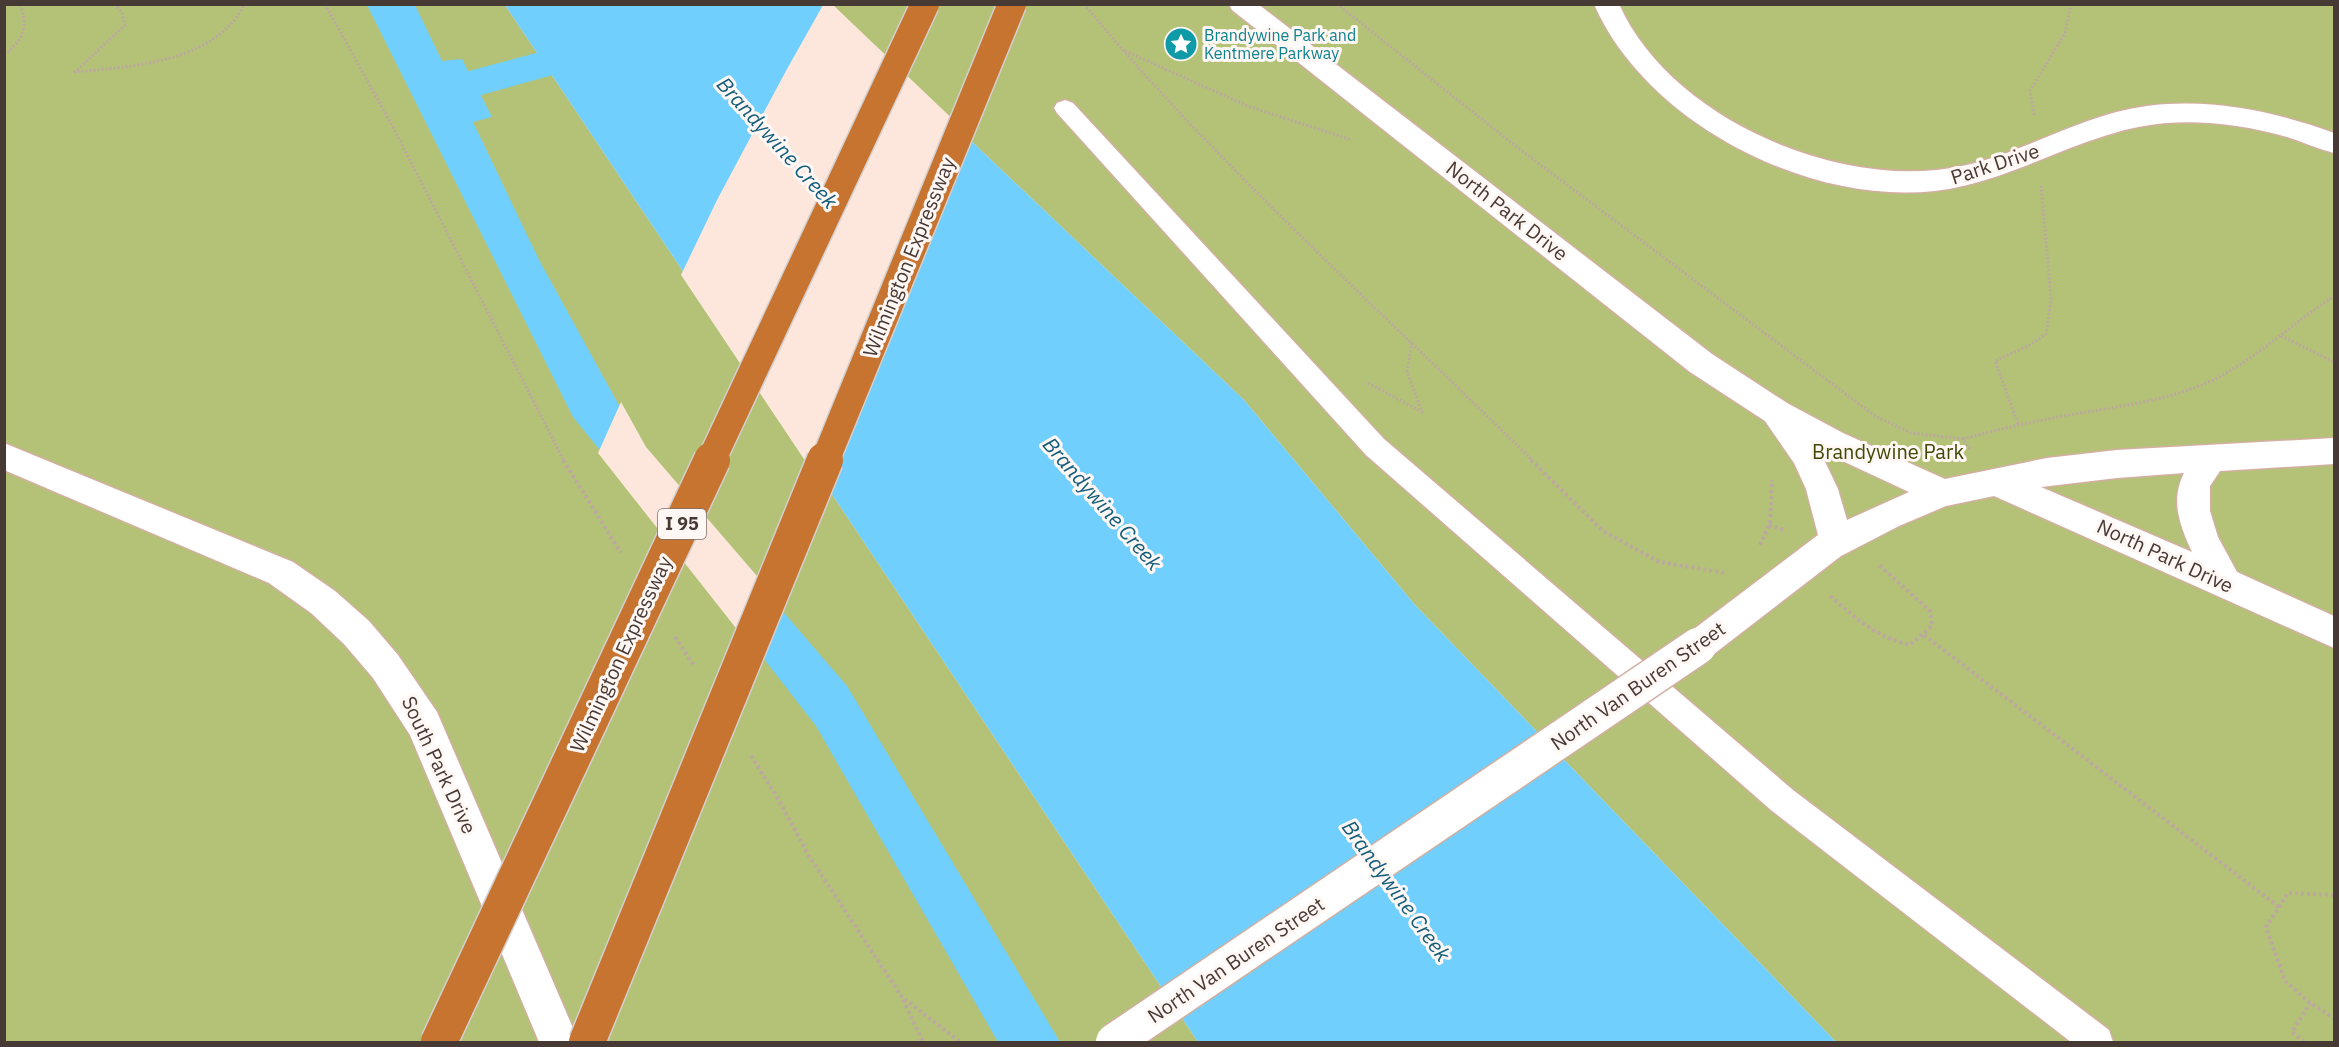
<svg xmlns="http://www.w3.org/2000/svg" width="2339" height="1047" font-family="'IBM Plex Sans',sans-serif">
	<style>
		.green { fill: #b4c277 }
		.water { fill: #70cffd }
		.pier { fill: #fde7dd }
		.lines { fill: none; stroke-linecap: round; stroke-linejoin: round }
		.canal { fill: #70cffd; fill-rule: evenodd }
		.lane-casing { stroke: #d2afa1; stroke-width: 3 }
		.street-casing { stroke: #d2afa1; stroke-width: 3 }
		.path-far1 { stroke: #bca8a0; stroke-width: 3; stroke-dasharray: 2 2; stroke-linecap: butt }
		.path { stroke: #bca8a0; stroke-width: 4; stroke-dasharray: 3 3; stroke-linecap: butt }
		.lane { fill: #fff; fill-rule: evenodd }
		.street { fill: #fff; fill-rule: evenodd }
		.street-bridge-casing { stroke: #d2afa1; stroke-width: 39; stroke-linecap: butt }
		.highway-bridge-far1-casing { stroke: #d3cfce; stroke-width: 31; stroke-linecap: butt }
		.highway-bridge-casing { stroke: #d3cfce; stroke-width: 39; stroke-linecap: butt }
		.street-bridge { stroke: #fff; stroke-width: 36 }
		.highway-bridge-far1 { stroke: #c77430; stroke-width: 28 }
		.highway-bridge { stroke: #c77430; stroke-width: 36 }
		.labels { text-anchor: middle; stroke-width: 6; stroke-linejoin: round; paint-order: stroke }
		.far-culture-label { font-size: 16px; fill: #0d838f; stroke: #fff7f4; text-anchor: start }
		.shield { fill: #fff7f4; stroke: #7e726d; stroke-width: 1.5 }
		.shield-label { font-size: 18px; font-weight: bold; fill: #473933 }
		.street-label { font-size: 20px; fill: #473933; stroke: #fff7f4 }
		.park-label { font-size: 20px; fill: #414907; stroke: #fff7f4 }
		.water-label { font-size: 21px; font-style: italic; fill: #115d7b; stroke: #fff7f4 }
	</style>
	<rect width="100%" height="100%" fill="#fde7dd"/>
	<path class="green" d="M5 4 505 5 1198 1042H5Z
		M828 5H2334V1042H1836L1415 605 1244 400Z"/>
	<path class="water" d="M367 5H415L442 61 462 59 492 117 473 122 539 260 643 449 847 686 1060 1042H998L816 726 643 503 573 417Z
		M505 5H828L1244 400 1415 605 1836 1042H1198Z"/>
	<path class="pier" d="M832 4 963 129 818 480 681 275 717 200 787 69 823 5Z
		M621 402 646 447 775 597 754 651 598 453Z"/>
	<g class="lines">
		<path class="canal" d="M610 33 624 37 629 46 624 55 442 106 428 102 422 92 428 82Z"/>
		<g class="lane-casing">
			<path id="lane" d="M1065 100 1073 103 1384 439 1793 790 2109 1030 2113 1042H2071L1771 810 1366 455 1057 113 1054 108 1057 103Z"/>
		</g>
		<g class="street-casing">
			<path id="street" d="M1229 4H1258L1712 354 1787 403 1843 433 1945 479 2047 458 2117 450 2334 438V464L2220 471 2210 486V511L2218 537 2237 572 2334 616V648L1994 496 1946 506 1899 526 1841 556 1710 657 1698 662 1686 657 1681 646 1686 635 1818 535 1806 489 1794 463 1765 421 1690 372 1232 10ZM1820 451H1821L1909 492 1847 520 1838 489ZM2184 473C2170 501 2180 526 2192 552L2041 487 2117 478Z
				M1594 4H1619C1670 119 1842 192 1962 166 2025 153 2082 114 2147 106 2211 98 2274 111 2334 133V153C2318 149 2303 142 2287 137 2249 126 2206 120 2166 123 2094 129 2032 170 1963 186 1830 218 1648 129 1594 4Z
				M4 443 293 562 335 591 369 621 398 655 437 712 579 1042H539L410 735 373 678 344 644 311 613 269 583 4 470Z"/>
		</g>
		<path class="path-far1" d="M114 4 122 12 125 25 75 72C126 67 194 64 232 23 237 18 241 10 245 4
			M325 4 395 131 564 461
			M1084 4C1218 167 1383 312 1533 461
			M1337 4 1518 148 1875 416 1911 433 1963 439 1970 449
			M1125 51 1250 107 1352 140
			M4 55C23 40 29 27 20 4
			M2034 115 2030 91 2065 33 2071 4
			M2281 336 2334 362
			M1368 383 1422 412 1407 372 1412 342
			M2018 424 1995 361 2030 345 2046 334 2051 299 2041 185
			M1963 439C2002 428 2040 420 2080 413 2123 406 2173 399 2213 380 2257 358 2293 323 2334 296"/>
		<path class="path" d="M563 460 621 553
			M1531 460 1603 531 1659 562 1726 573
			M1769 525 1785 530
			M1760 545 1770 523 1772 480
			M1830 596C1857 619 1875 637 1910 645L1932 626 1930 611 1879 565
			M1924 635 2279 907
			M675 637 694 666
			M751 756 777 797 809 856 902 997 960 1042
			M2334 895 2288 893 2266 927 2285 981 2310 1003 2334 1018
			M903 1000 923 1042
			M2304 1042 2292 1032 2310 1003"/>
		<use href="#lane" class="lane"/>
		<use href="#street" class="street"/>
		<g class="street-bridge-casing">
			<path id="street-bridge" d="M1114 1042 1698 646"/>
		</g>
		<g class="highway-bridge-far1-casing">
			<path id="highway-bridge-far1" d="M711 461 925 4
				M825 461 1012 4"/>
		</g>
		<g class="highway-bridge-casing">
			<path id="highway-bridge" d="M439 1042 712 460
				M587 1042 825 460"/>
		</g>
		<use href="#street-bridge" class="street-bridge"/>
		<use href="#highway-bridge-far1" class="highway-bridge-far1"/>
		<use href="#highway-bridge" class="highway-bridge"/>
	</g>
	<defs>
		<g id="sight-disc" transform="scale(1.725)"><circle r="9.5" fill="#0f9aa8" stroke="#fff7f4"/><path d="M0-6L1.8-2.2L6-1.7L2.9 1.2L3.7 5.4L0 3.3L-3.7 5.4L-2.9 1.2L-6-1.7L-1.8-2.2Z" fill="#fff"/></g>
	</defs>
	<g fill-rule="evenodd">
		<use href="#sight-disc" x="1181" y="44"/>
	</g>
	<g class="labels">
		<g class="far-culture-label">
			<text x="1204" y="41">Brandywine Park and<tspan x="1204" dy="18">Kentmere Parkway</tspan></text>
		</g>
		<rect class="shield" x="658" y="509" width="48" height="30" rx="4.5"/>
		<g class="shield-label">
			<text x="682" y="530">I 95</text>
		</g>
		<g class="street-label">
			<text transform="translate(1995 164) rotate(-18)" y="7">Park Drive</text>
			<text transform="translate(1507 211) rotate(38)" y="7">North Park Drive</text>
			<text transform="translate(909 257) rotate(-68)" y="7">Wilmington Expressway</text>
			<text transform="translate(2165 556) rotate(25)" y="7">North Park Drive</text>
			<text transform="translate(621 654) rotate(-65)" y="7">Wilmington Expressway</text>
			<text transform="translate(1638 686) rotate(-35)" y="7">North Van Buren Street</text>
			<text transform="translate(439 765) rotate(65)" y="7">South Park Drive</text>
			<text transform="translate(1236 960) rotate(-34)" y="7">North Van Buren Street</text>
		</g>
		<g class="park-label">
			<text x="1888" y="459">Brandywine Park</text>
		</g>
		<g class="water-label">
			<text transform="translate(777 143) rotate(48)" y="7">Brandywine Creek</text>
			<text transform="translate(1102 504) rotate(49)" y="7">Brandywine Creek</text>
			<text transform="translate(1396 891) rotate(54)" y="7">Brandywine Creek</text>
		</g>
	</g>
	<rect width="2339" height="1047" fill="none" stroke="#473933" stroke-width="12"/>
</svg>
